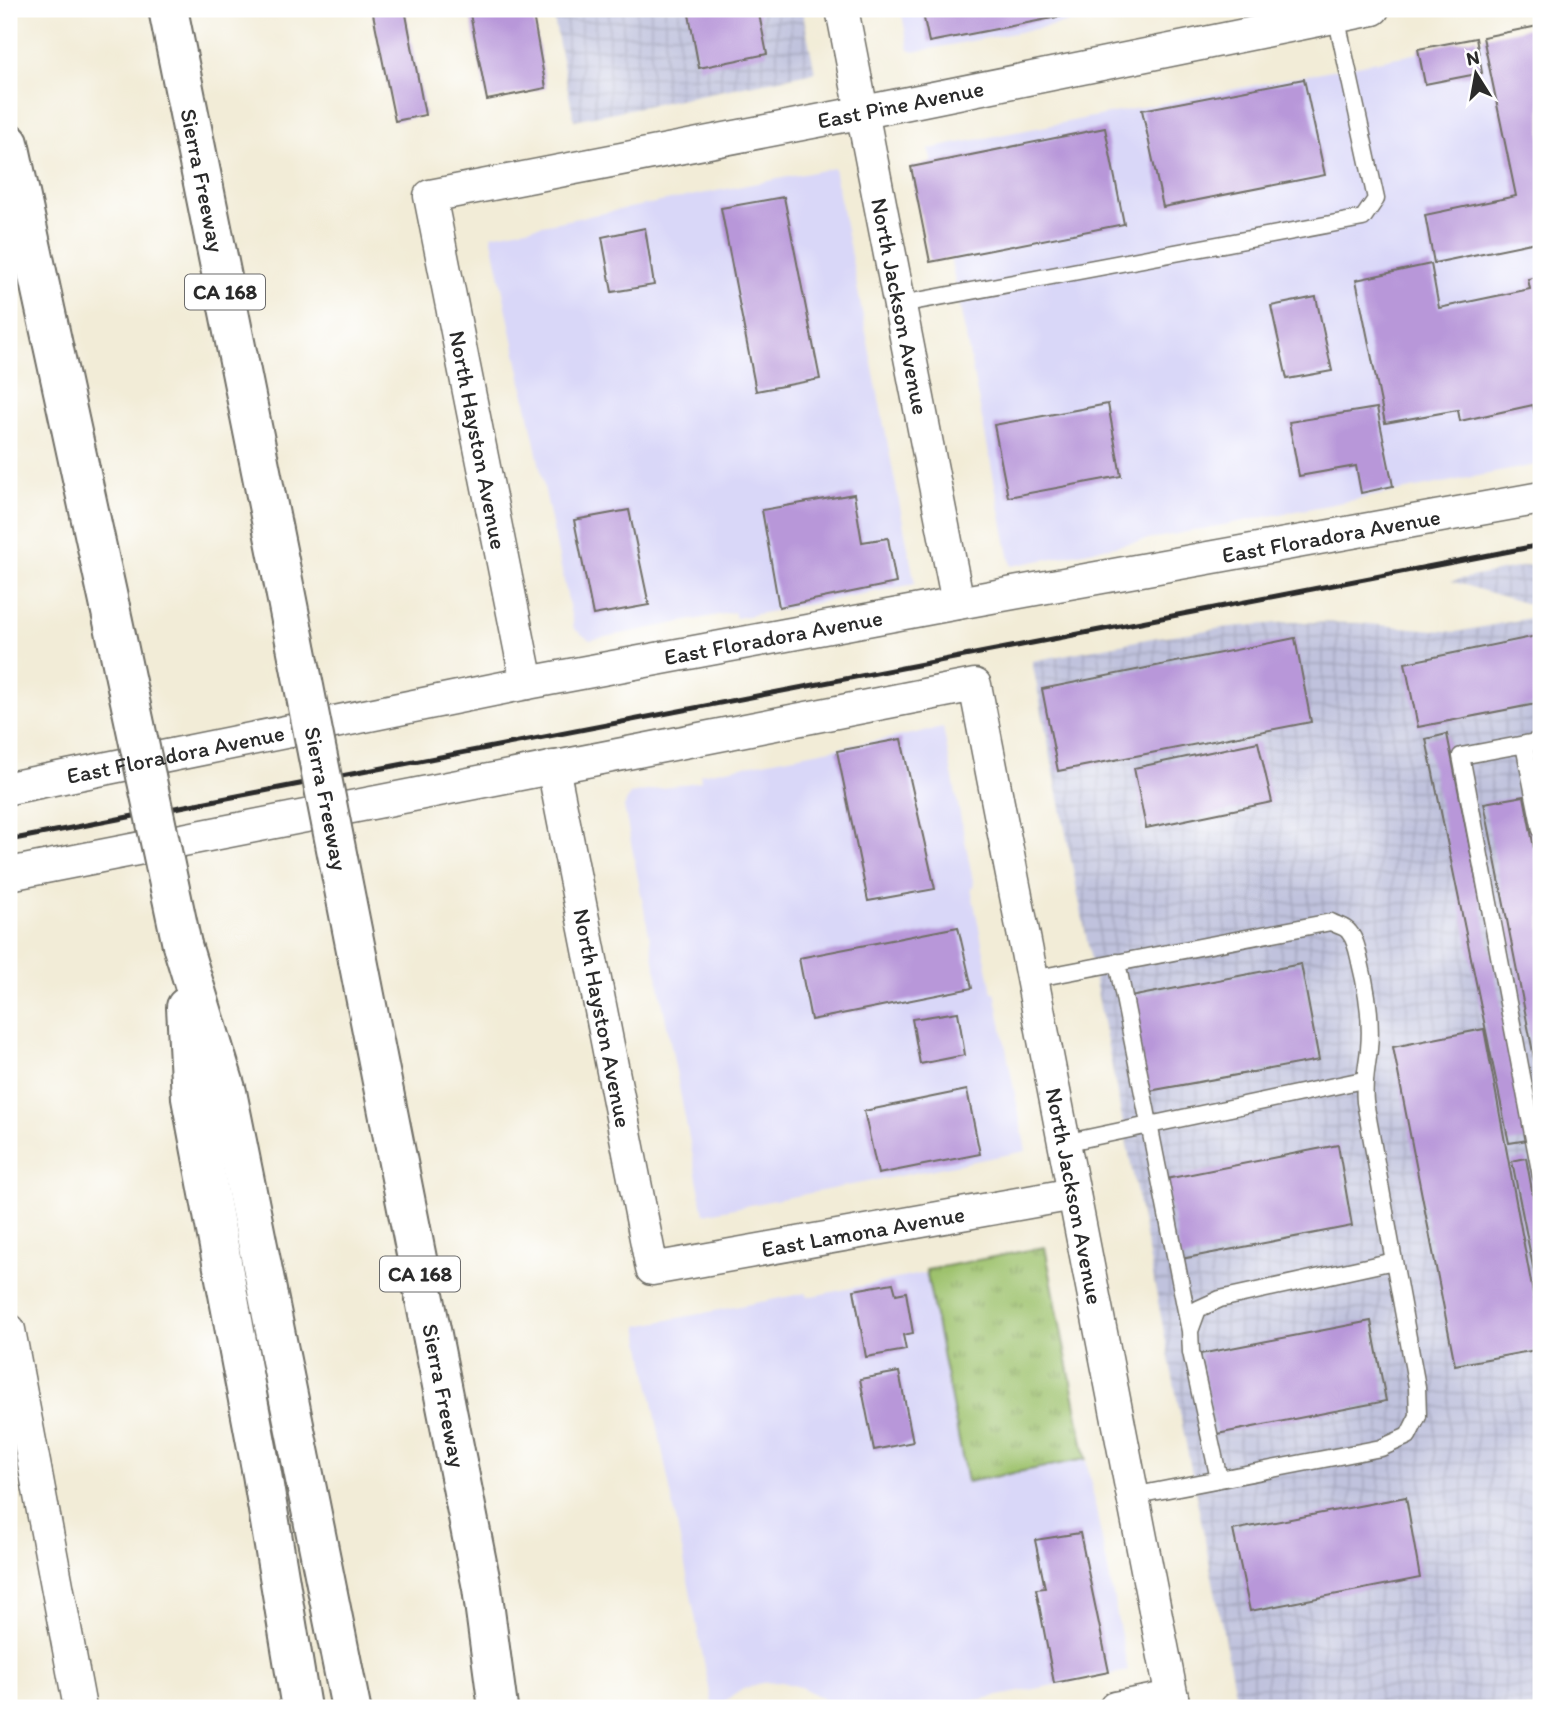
<svg xmlns="http://www.w3.org/2000/svg" width="1550" height="1717" font-family="Itim,sans-serif">
	<style>
		.built { fill: #d9d7f8 }
		.industrial { fill: url(#industrial-grid) }
		.grass { fill: url(#grass-tufts); stroke: #64764c; stroke-width: 2 }
		.building { fill: #b897d9 }
		.lines { fill: none; stroke-linecap: round; stroke-linejoin: round }
		.lane-casing { stroke: #716f67; stroke-width: 19 }
		.street-casing { stroke: #716f67; stroke-width: 35 }
		.highway-casing { stroke: #716f67; stroke-width: 42 }
		.lane { stroke: #fff; stroke-width: 16 }
		.street { stroke: #fff; stroke-width: 32 }
		.highway { stroke: #fff; stroke-width: 38 }
		.rail { stroke: #2b2b2b; stroke-width: 5 }
		.highway-bridge-casing { stroke: #716f67; stroke-width: 42; stroke-linecap: butt }
		.highway-bridge { stroke: #fff; stroke-width: 38 }
		.labels { text-anchor: middle; stroke-width: 7; stroke-linejoin: round; paint-order: stroke }
		.shield { fill: #fff; stroke: #6b6b6b; stroke-width: 2 }
		.shield-label { font-size: 21px; font-weight: bold; fill: #2b2b2b }
		.street-label { font-size: 23px; fill: #2b2b2b; stroke: #fff }
	</style>
	<defs>
		<pattern id="industrial-grid" width="8" height="8" patternUnits="userSpaceOnUse" patternTransform="scale(1.75)"><rect width="8" height="8" fill="#c0c2dd"/><path d="M0 4h8M4 0v8" fill="none" stroke="#a5a7be"/></pattern>
		<pattern id="grass-tufts" width="24" height="20" patternUnits="userSpaceOnUse" patternTransform="scale(1.75)"><rect width="24" height="20" fill="#9ec26d"/><path d="M3 7l-1-3M5 7V3M7 7l1-3M15 17l-1-3M17 17v-4M19 17l1-3" fill="none" stroke="#819e5a"/></pattern>
	</defs>
	<rect width="100%" height="100%" fill="#fff"/>
	<filter id="ink" filterUnits="userSpaceOnUse"><feTurbulence type="fractalNoise" baseFrequency=".0143" numOctaves="2"/><feDisplacementMap in="SourceGraphic" scale="14" xChannelSelector="R" yChannelSelector="G"/><feConvolveMatrix kernelMatrix="1 2 1 2 8 2 1 2 1" color-interpolation-filters="sRGB"/></filter>
	<filter id="wash" filterUnits="userSpaceOnUse"><feTurbulence type="fractalNoise" baseFrequency=".00686" numOctaves="4" result="noise"/><feDisplacementMap in="SourceGraphic" scale="28" xChannelSelector="R" yChannelSelector="G"/><feGaussianBlur stdDeviation="1.57" result="paint"/><feColorMatrix in="noise" values="0 0 0 0 0 0 0 0 0 0 0 0 0 0 0 0 0 1.4 0 .05"/><feComposite in="paint" operator="in"/></filter>
	<g filter="url(#wash)">
		<rect width="100%" height="100%" fill="#f2ecd7"/>
		<path class="built" d="M901 9H1139L914 52 909 50Z
			M1541 29V464L1011 566 929 149Z
			M834 168 915 584 736 618 734 612 590 640 574 629 491 235Z
			M943 728 974 886 971 888 992 992H995L1026 1151 704 1214 624 807 630 794 701 781 700 774Z
			M926 1273 967 1482 1086 1459 1128 1671 936 1708H839L803 1688 781 1682 762 1683 743 1689 727 1700 720 1708H713L638 1326 806 1293 807 1297Z"/>
		<path class="industrial" d="M552 9H802L815 72 574 120Z
			M1541 563V608L1451 581Z
			M1541 616V1708H1238L1032 661 1152 638 1230 627 1293 622 1357 623 1456 632Z"/>
		<path class="grass" d="M1045 1247 1086 1459 967 1482 926 1270Z"/>
		<g id="blocks">
			<path class="building" d="M372 9H405L425 115 395 121Z
				M469 9H532L546 88 487 100Z
				M688 9H758L767 54 699 68Z
				M922 9H1061L1063 16 929 42Z
				M1538 26 1541 43V241L1434 263 1425 215 1516 196 1483 37Z
				M1476 38 1482 73 1425 84 1418 49Z
				M1304 79 1325 175 1163 207 1142 110Z
				M1105 128 1124 224 930 262 911 167Z
				M784 197 820 379 756 391 721 208Z
				M645 228 654 285 612 292 602 237Z
				M1431 264 1439 308 1530 289 1528 279 1541 276V443L1533 405 1460 421 1458 410 1385 423 1356 280Z
				M1316 297 1332 371 1287 379 1271 306Z
				M1108 404 1121 476 1008 497 994 425Z
				M1377 408 1393 486 1361 493 1356 466 1299 476 1289 422Z
				M854 494 862 542 888 538 896 583 779 607 762 510Z
				M629 510 649 605 593 615 574 520Z
				M1541 635V703L1418 727 1405 663Z
				M1295 638 1311 722 1058 771 1042 689Z
				M1447 734 1528 1140 1509 1143 1426 739Z
				M901 739 935 889 868 901 837 751Z
				M1258 742 1272 802 1146 828 1134 768Z
				M1524 796 1541 885 1540 1088 1484 803Z
				M958 927 972 988 811 1020 799 958Z
				M1301 964 1319 1060 1149 1091 1130 997Z
				M958 1012 965 1055 920 1064 912 1019Z
				M1484 1029 1541 1336V1349L1455 1365 1393 1047Z
				M967 1090 980 1154 878 1174 864 1111Z
				M1338 1145 1352 1226 1181 1259 1166 1179Z
				M1526 1158 1541 1238V1307L1512 1161Z
				M893 1283 896 1294 906 1292 913 1333 903 1335 906 1350 866 1357 854 1290Z
				M1371 1321 1386 1401 1217 1434 1200 1354Z
				M899 1372 913 1442 874 1450 860 1379Z
				M1406 1497 1420 1578 1250 1611 1233 1530Z
				M1080 1533 1109 1672 1054 1683 1036 1589 1045 1588 1035 1540Z"/>
		</g>
	</g>
	<g filter="url(#ink)">
		<use href="#blocks" fill-opacity="0" stroke="#716f67" stroke-width="2"/>
		<g class="lines">
			<g class="lane-casing">
				<path id="lane" d="M901 304 1363 218 1376 199 1336 16
					M1541 741 1461 756 1541 1176
					M1524 745 1541 830
					M1117 962 1190 1331
					M1032 979 1331 922C1336 925 1346 927 1349 932 1356 940 1358 953 1360 962 1367 990 1372 1020 1369 1049 1367 1068 1363 1082 1365 1102L1417 1387 1418 1416 1408 1436 1381 1448 1132 1496
					M1064 1143 1363 1080
					M1219 1479 1191 1352 1190 1331 1198 1309 1220 1299 1394 1261"/>
			</g>
			<g class="street-casing">
				<g id="street">
					<path id="s1" d="M842 9 958 603"/>
					<path id="s2" d="M527 683 430 196 864 112 1373 9"/>
					<path id="s3" d="M553 767 652 1269 1074 1194"/>
					<path id="s4" d="M9 788 527 683 958 603 1541 498"/>
					<path id="s5" d="M9 874 975 685 1174 1708"/>
					<path d="M9 1330 80 1708"/>
					<path d="M1115 1708 1172 1697"/>
				</g>
			</g>
			<g class="highway-casing">
				<g id="highway">
					<path id="s6" d="M168 9 282 575"/>
					<path d="M9 143 110 607"/>
					<path d="M182 945 227 1092 351 1708"/>
					<path id="s7" d="M358 960 482 1588 498 1708"/>
					<path d="M186 1007 191 1098 262 1474 301 1708"/>
				</g>
			</g>
			<use href="#lane" class="lane"/>
			<use href="#street" class="street"/>
			<use href="#highway" class="highway"/>
			<path class="rail" d="M9 840 1541 545"/>
			<g class="highway-bridge-casing">
				<g id="highway-bridge">
					<path id="s8" d="M282 575 358 960"/>
					<path d="M110 607 182 945"/>
				</g>
			</g>
			<use href="#highway-bridge" class="highway-bridge"/>
		</g>
	</g>
	<g class="labels">
		<g class="shield">
			<rect x="185" y="274.5" width="80" height="35" rx="5"/>
			<rect x="380" y="1256.5" width="80" height="35" rx="5"/>
		</g>
		<g class="shield-label">
			<text x="225" y="299">CA 168</text>
			<text x="420" y="1281">CA 168</text>
		</g>
		<g class="street-label">
			<text dy="8" stroke="none"><textPath href="#s2" startOffset="976">East Pine Avenue</textPath></text>
			<text dy="8" stroke="none"><textPath href="#s6" startOffset="175">Sierra Freeway</textPath></text>
			<text dy="8" stroke="none"><textPath href="#s1" startOffset="303">North Jackson Avenue</textPath></text>
			<text transform="translate(478 440) rotate(79)" y="8">North Hayston Avenue</text>
			<text dy="8" stroke="none"><textPath href="#s4" startOffset="1346">East Floradora Avenue</textPath></text>
			<text dy="8" stroke="none"><textPath href="#s4" startOffset="779">East Floradora Avenue</textPath></text>
			<text dy="8" stroke="none"><textPath href="#s4" startOffset="170">East Floradora Avenue</textPath></text>
			<text dy="8" stroke="none"><textPath href="#s8" startOffset="228">Sierra Freeway</textPath></text>
			<text dy="8" stroke="none"><textPath href="#s3" startOffset="256">North Hayston Avenue</textPath></text>
			<text dy="8" stroke="none"><textPath href="#s5" startOffset="1505">North Jackson Avenue</textPath></text>
			<text dy="8" stroke="none"><textPath href="#s3" startOffset="726">East Lamona Avenue</textPath></text>
			<text dy="8" stroke="none"><textPath href="#s7" startOffset="444">Sierra Freeway</textPath></text>
		</g>
	</g>
	<rect width="1550" height="1717" fill="none" stroke="#fff" stroke-width="35"/>
	<g transform="translate(1476 74) rotate(349)" stroke="#ffffff" stroke-width="5" paint-order="stroke">
	<path d="M0-5L12 26L0 18L-12 26Z" fill="#2b2b2b"/>
	<text y="-10" font-size="19" font-weight="bold" text-anchor="middle" fill="#2b2b2b">N</text>
	</g>
</svg>
